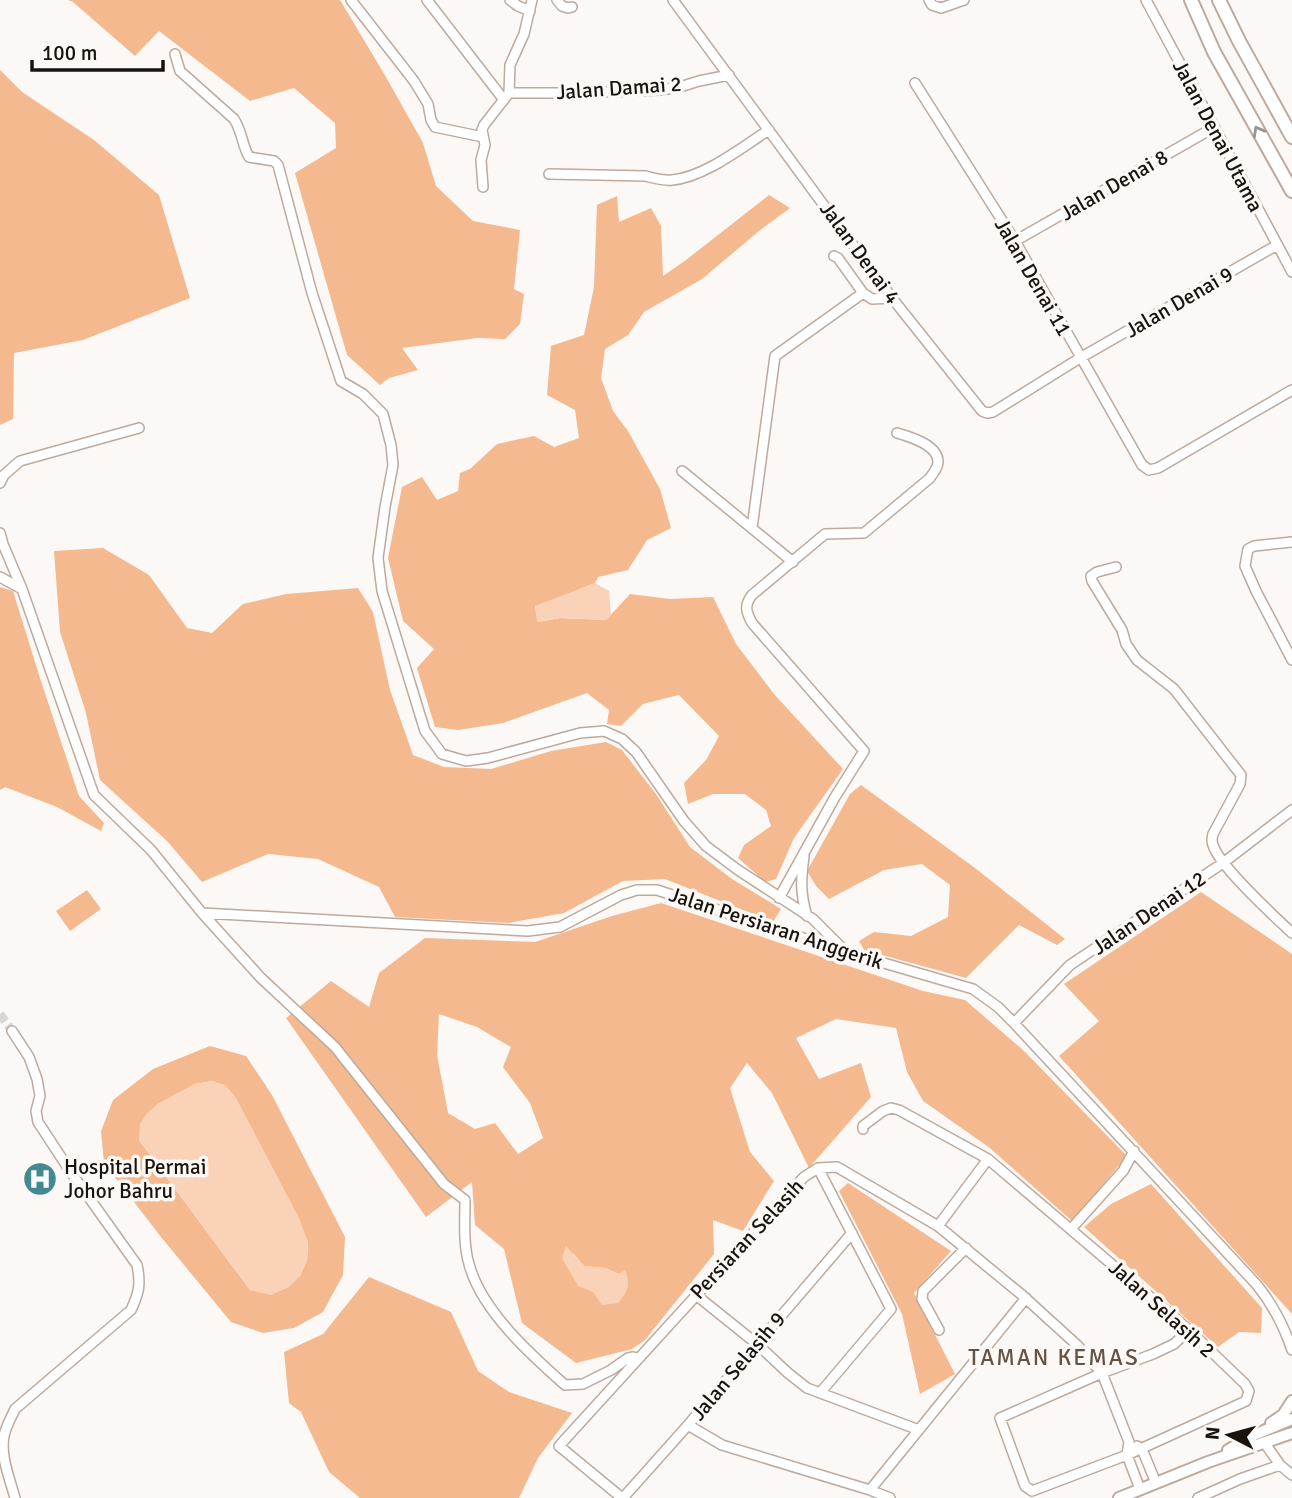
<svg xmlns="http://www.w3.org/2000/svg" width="1292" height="1498" font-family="Signika,sans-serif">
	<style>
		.green { fill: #f5b990; fill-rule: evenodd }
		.water { fill: #fad2b7 }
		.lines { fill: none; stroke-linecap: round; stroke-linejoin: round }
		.minor-tunnel { stroke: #dad6d2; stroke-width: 9; stroke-dasharray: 9 4.5; stroke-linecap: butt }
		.minor-casing { stroke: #bdaa9d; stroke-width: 12 }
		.major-casing { stroke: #bdaa9d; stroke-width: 14 }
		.highway-casing { stroke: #bdaa9d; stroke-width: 16 }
		.minor { stroke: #fff; stroke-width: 9 }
		.major { stroke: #fff; stroke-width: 10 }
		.highway { stroke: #fff; stroke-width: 12 }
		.oneway { stroke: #989593 }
		.labels { text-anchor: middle; stroke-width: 7; stroke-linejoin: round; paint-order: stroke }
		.street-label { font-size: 21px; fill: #19130e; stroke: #fcf8f5 }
		.poi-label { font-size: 21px; fill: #19130e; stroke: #fcf8f5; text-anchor: start }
		.neighbourhood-label { font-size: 23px; letter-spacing: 2px; fill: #635246; stroke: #fcf8f5 }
	</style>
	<rect width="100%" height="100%" fill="#fcf8f5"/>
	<path class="green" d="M68 0H340L386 77 423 143 436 186 473 221 520 230 514 289 524 294 520 324 505 339 477 338 402 348 418 370 389 378 380 385 347 355 295 173 336 148 335 123 294 88 250 101 159 31 135 56 73 2Z
		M0 70 22 92 94 140 159 195 190 298 83 340 14 353 13 419 0 425Z
		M769 195 790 208 759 231 702 279 644 312 628 335 605 349 601 378 613 411 628 431 660 489 671 528 647 540 628 570 598 577 595 583 535 607 538 622 560 618 606 620 630 594 670 599 713 597 736 644 774 694 843 769 794 838 776 879 765 882 738 858 744 845 771 826 766 810 745 794H713L688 804 684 783 706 760 719 736 679 695 643 704 621 726 607 724 609 710 587 693 503 723 458 730 435 727 417 668 434 649 403 621 388 558 402 487 422 477 437 500 458 491 460 473 470 469 497 444 534 436 554 447 579 438 575 410 547 395 551 346 584 335 594 287 597 205 617 196 619 222 651 208 661 226 663 276 686 260Z
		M103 548 149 575 187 628 212 633 243 604 286 594 358 588 373 612 390 690 413 755 444 767 491 769 551 751 606 742 622 750 656 794 690 847 732 879 781 909 773 922 665 879 623 881 564 913 508 923 395 917 379 887 318 859 268 854 202 882 167 841 100 780 86 713 60 632 54 551Z
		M0 587 13 591 39 675 79 796 104 823 101 831 57 807 5 787 0 790Z
		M861 785 975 868 1065 939 1057 945 1019 925 966 978 864 950 859 941 874 932 911 936 948 917 950 885 922 864 884 870 829 899 816 886 807 871 850 794Z
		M87 890 101 909 70 931 56 911Z
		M1201 892 1292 954V1314L1059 1056 1099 1021 1064 984Z
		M661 903 923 991 965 1000 1023 1050 1127 1156 1072 1221 990 1148 923 1101 907 1072 896 1028 836 1019 796 1038 819 1079 861 1063 871 1097 809 1168 772 1093 747 1063 730 1088 750 1152 774 1181 743 1231 713 1220 714 1254 645 1340 632 1349 576 1363 522 1323 504 1249 475 1225 472 1182 426 1217 286 1018 331 981 369 1007 379 973 425 938 535 942 612 916ZM439 1014 477 1027 511 1047 503 1067 530 1103 543 1138 518 1154 495 1123 475 1129 448 1113 437 1055ZM573 1253 584 1266 605 1268 619 1274 625 1270 594 1292Z
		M210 1046 246 1056 272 1095 345 1237 343 1275 323 1312 294 1328 263 1333 231 1322 161 1237 104 1163 101 1131 113 1100 153 1069ZM213 1081 308 1242 307 1260 300 1276 250 1290 139 1140 158 1104 195 1084Z
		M848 1183 951 1251 914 1293 955 1374 920 1394 902 1314 839 1191Z
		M1151 1184 1262 1308 1261 1333 1239 1332 1218 1347 1084 1227 1111 1204Z
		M369 1277 451 1312 478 1371 509 1392 572 1413 538 1458 519 1498H360L329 1472 301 1412 289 1403 284 1352 323 1334Z"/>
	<path class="water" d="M595 583 609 591 611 615 606 620 560 618 537 622 535 606Z
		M213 1081 225 1085 235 1096 299 1218 308 1242 307 1260 300 1276 289 1287 271 1295 250 1290 139 1140 140 1124 147 1113 158 1104 195 1084Z
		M566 1246 584 1266 605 1268 619 1274 625 1270C631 1285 628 1291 618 1303L602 1305 593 1292 578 1286 562 1258Z"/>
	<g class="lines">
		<path class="minor-tunnel" d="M0 1014 12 1031"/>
		<g class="minor-casing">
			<path id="minor" d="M351 0 414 81 428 104 431 120 435 127 483 137
				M427 0 504 100
				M510 0 518 6 530 11
				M557 0 562 6 568 8 572 7
				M673 0 892 298 982 411 987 413 993 412 1080 358 1277 245
				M929 0 932 5 941 8 964 0
				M1146 0 1292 272
				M175 54 180 71 234 119C242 131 242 145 249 157L274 161 278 165 312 293 341 381 363 394 383 414 391 445 393 465 385 507 378 558 382 591 425 731 442 754 466 761 488 758 580 733 604 731 622 739 636 752 684 821 706 846 738 870 813 919 844 950
				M915 83 1015 241 1142 465 1149 470 1158 468 1292 390
				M509 93H573L660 90 680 87 699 81 729 75
				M549 174 645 176C654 178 663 181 672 180 705 177 742 147 769 130
				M483 187 481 160 485 145 482 130 484 125 509 93 510 65 524 34 532 0
				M1015 241 1213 128
				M834 256 838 258 863 293
				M682 471 793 562
				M0 483 4 475 20 461 139 428
				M752 528 775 356 863 293 872 299 892 298
				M0 533 3 544 22 589 94 795 151 850 202 913 528 931 560 927 621 895 637 890H657L846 952 973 989 998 1007 1014 1023 1257 1285C1273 1305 1284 1326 1292 1350
				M1292 542 1254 546 1248 549 1245 566 1256 591 1292 660
				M1116 567 1097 572 1091 576 1092 581 1122 630 1126 644 1137 660 1174 689 1241 775 1240 784 1213 834C1212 839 1211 840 1213 845 1219 866 1274 916 1292 933
				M0 577 22 589
				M804 856C801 879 800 893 807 916
				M779 898 835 797 864 751 752 623C746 612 744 605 752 595L825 534 864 533 930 478C933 473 938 468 938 462 938 445 911 437 897 433
				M202 913 261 978 335 1047 444 1184 465 1200C465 1220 463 1244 469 1264 481 1310 530 1354 565 1385L583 1384 611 1370 628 1358 632 1357 637 1358
				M1014 1023 1070 965 1223 863 1292 810
				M12 1031 29 1057 37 1079 40 1096 36 1111 38 1122 70 1171 137 1265C141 1284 139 1293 131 1310L15 1409C11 1418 6 1426 4 1436 0 1456 10 1479 15 1498
				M863 1129V1126L883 1111 891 1108 899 1110 988 1159 1189 1330 1245 1384 1249 1391 1246 1401 1127 1455 1032 1491 1025 1486 1000 1418 1102 1373 1153 1354 1174 1344 1189 1330
				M818 1168 891 1309 820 1393
				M938 1226 988 1159
				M1071 1229 1123 1171 1134 1151
				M696 1295 757 1344 788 1373 807 1388 919 1430
				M939 1330 922 1299 923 1291 966 1248
				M688 1425 722 1445 870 1490 890 1498
				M1264 1442 1280 1465 1292 1475
				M1137 1446 1142 1449 1156 1483
				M870 1490 1026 1298
				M622 1498 559 1446 804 1177 818 1168 837 1167 938 1226 1022 1295 1077 1345 1102 1373 1129 1442 1127 1455 1140 1489
				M623 1498 688 1425 852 1233
				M1198 1498 1240 1479 1280 1465"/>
		</g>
		<g class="major-casing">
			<path id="major" d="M1271 1423 1283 1415 1292 1401
				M1228 1450 1254 1435 1292 1419
				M1119 1498 1208 1462 1292 1433"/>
		</g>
		<g class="highway-casing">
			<path id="highway" d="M1191 0 1214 52 1292 191
				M1219 0 1239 41 1292 137"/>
		</g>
		<use href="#minor" class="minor"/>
		<use href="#major" class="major"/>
		<use href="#highway" class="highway"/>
	</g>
	<defs><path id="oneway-chevron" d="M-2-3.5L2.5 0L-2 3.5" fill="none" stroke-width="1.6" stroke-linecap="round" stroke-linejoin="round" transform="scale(1.75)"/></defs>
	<use class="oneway" href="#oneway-chevron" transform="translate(1258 131) rotate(-119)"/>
	<defs>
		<g id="hospital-disc" transform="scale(1.75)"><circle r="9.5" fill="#428991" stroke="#fcf8f5"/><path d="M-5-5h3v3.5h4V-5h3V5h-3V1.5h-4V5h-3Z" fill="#fff"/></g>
	</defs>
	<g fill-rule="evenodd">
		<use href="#hospital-disc" x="40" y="1179"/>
	</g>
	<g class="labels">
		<g class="street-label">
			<text transform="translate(619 88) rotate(-4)" y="7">Jalan Damai 2</text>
			<text transform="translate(1218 136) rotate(62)" y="7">Jalan Denai Utama</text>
			<text transform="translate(1114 185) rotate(-30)" y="7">Jalan Denai 8</text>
			<text transform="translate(860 253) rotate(54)" y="7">Jalan Denai 4</text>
			<text transform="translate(1033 277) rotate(60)" y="7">Jalan Denai 11</text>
			<text transform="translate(1179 302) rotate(-30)" y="7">Jalan Denai 9</text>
			<text transform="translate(1149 913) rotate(-34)" y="7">Jalan Denai 12</text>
			<text transform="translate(776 928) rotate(18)" y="7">Jalan Persiaran Anggerik</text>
			<text transform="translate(747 1239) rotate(-47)" y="7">Persiaran Selasih</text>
			<text transform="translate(1162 1309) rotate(42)" y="7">Jalan Selasih 2</text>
			<text transform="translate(738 1366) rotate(-50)" y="7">Jalan Selasih 9</text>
		</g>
		<g class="poi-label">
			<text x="64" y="1174">Hospital Permai<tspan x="64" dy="24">Johor Bahru</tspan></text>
		</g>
		<g class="neighbourhood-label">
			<text x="1054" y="1365">TAMAN KEMAS</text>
		</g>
	</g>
	<g transform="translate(1229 1435) rotate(276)" stroke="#fcf8f5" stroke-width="5" paint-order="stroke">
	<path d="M0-5L12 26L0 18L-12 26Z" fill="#19130e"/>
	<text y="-10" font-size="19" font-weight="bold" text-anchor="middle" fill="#19130e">N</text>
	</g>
	<path d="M32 60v10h131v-10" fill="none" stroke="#19130e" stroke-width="3.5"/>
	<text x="42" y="60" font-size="21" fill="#19130e" stroke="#fcf8f5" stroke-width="5" paint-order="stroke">100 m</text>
</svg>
